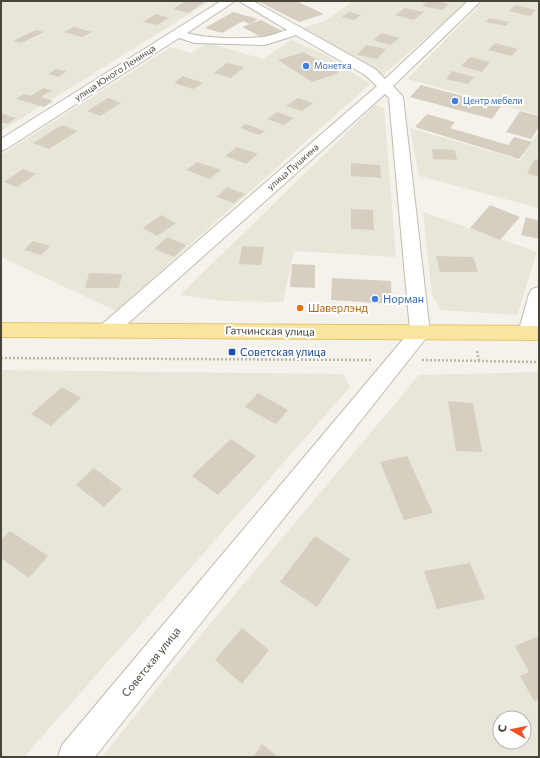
<svg xmlns="http://www.w3.org/2000/svg" width="540" height="758" font-family="Commissioner,sans-serif">
	<style>
		.residential { fill: #e8e5d9; fill-rule: evenodd }
		.building { fill: #d6cfc1 }
		.lines { fill: none; stroke-linecap: round; stroke-linejoin: round }
		.minor-casing { stroke: #c0bbae; stroke-width: 2 }
		.major-casing { stroke: #e0c46e; stroke-width: 2 }
		.path { stroke: #c1b79f; stroke-width: 2.5; stroke-dasharray: 2 2; stroke-linecap: butt }
		.minor { fill: #fff; fill-rule: evenodd }
		.major { fill: #fae59f; fill-rule: evenodd }
		.shop-dot { fill: #3f7fe0; stroke: #fff; stroke-width: 1.5 }
		.food-dot { fill: #e8710a; stroke: #fff; stroke-width: 1.5 }
		.transit-dot { fill: #1a4fb4; stroke: #fff; stroke-width: 1.5 }
		.labels { text-anchor: middle; stroke-width: 4; stroke-linejoin: round; paint-order: stroke }
		.far-shop-label { font-size: 9px; fill: #366cbe; stroke: #fff; text-anchor: start }
		.far-street-label { font-size: 9px; fill: #494439; stroke: #fff }
		.shop-label { font-size: 11px; fill: #366cbe; stroke: #fff; text-anchor: start }
		.food-label { font-size: 11px; fill: #c56008; stroke: #fff; text-anchor: start }
		.street-label { font-size: 11px; fill: #494439; stroke: #fff }
		.transit-label { font-size: 11px; fill: #164399; stroke: #fff; text-anchor: start }
	</style>
	<rect width="100%" height="100%" fill="#f5f2eb"/>
	<path class="residential" d="M1 1H210L1 131Z
		M353 1H468L383 75 300 29 327 20Z
		M484 1H539V115L407 79Z
		M291 40 326 55 370 84 116 311 1 257V155L171 47 191 53 208 43 263 59Z
		M375 105 384 108 396 257 294 251 283 302 223 301 180 295Z
		M410 128 520 160 539 131V208L419 176Z
		M423 212 537 252 517 315 441 310 432 296Z
		M1 370 343 374 350 387 24 757H1Z
		M539 372V757H102L179 661 419 375ZM500 718H524V742H500Z"/>
	<path class="building" d="M186 1H206L188 13 173 9Z
		M258 1H296L324 14 299 22Z
		M428 1H436L449 4 442 10 422 6Z
		M515 5 536 10 530 16 509 11Z
		M405 8 424 12 414 20 395 15Z
		M233 12 258 19 250 24 243 21 222 33 205 28Z
		M349 12 361 15 354 20 342 17Z
		M156 14 169 18 157 25 143 22Z
		M489 18 509 22 506 26 486 22Z
		M261 20 282 31 263 38 242 27Z
		M74 27 92 32 82 37 64 32Z
		M36 30 44 32 21 43 13 41Z
		M382 33 400 38 390 45 373 40Z
		M495 43 518 49 512 56 488 50Z
		M366 45 386 49 377 59 357 55Z
		M304 52 307 54 339 73 312 82 278 60Z
		M470 57 490 62 482 72 461 66Z
		M227 63 244 67 231 78 214 73Z
		M56 69 67 71 59 77 48 74Z
		M452 71 474 77 468 84 446 79Z
		M183 76 203 83 193 89 174 83Z
		M421 85 501 106 492 119 410 97Z
		M43 88 52 90 41 97 53 101 44 107 16 99 24 94 31 96Z
		M108 98 121 103 100 116 87 111Z
		M298 98 313 103 302 111 286 106Z
		M520 111 539 116V127L531 139 506 132Z
		M277 112 294 118 284 125 267 119Z
		M1 113 16 118 7 124 1 122Z
		M427 114 455 122 450 128 508 145 514 137 532 142 519 159 415 127Z
		M246 124 265 131 259 135 240 128Z
		M62 125 78 131 49 149 33 143Z
		M237 147 258 154 246 164 225 156Z
		M432 149 455 150 457 160 433 159Z
		M535 159 539 160V177L527 173Z
		M197 162 221 170 210 179 186 170Z
		M351 163 380 165 381 178 351 176Z
		M23 169 36 174 17 187 4 182Z
		M227 187 245 194 234 203 217 197Z
		M490 205 520 217 500 240 470 228Z
		M351 209 373 210 374 230 351 229Z
		M161 215 176 223 157 236 143 228Z
		M526 217 539 221V239L521 235Z
		M167 237 186 245 174 257 154 249Z
		M33 241 50 246 41 255 24 250Z
		M242 246 264 247 261 265 239 264Z
		M436 256 473 257 478 272H440Z
		M292 264 315 265V288L290 287Z
		M89 273 122 274 119 288H85Z
		M332 278 391 281 392 304 331 300Z
		M62 387 81 398 51 426 31 414Z
		M258 393 288 410 276 424 245 407Z
		M448 401 473 403 482 452 456 451Z
		M231 439 256 456 218 495 192 476Z
		M407 456 433 513 404 520 380 462Z
		M94 468 122 489 104 507 76 485Z
		M10 531 48 556 29 578 1 558V540Z
		M315 536 350 559 317 607 280 582Z
		M470 563 485 599 437 609 424 571Z
		M242 628 269 650 242 684 215 660Z
		M539 636V699L534 701 520 676 529 672 515 646Z
		M262 744 278 757H253Z"/>
	<g class="lines">
		<g class="minor-casing">
			<path id="minor" d="M221 1H235L187 33C208 39 241 39 263 37 271 36 280 32 287 30L239 1H253L375 69 385 79 468 1H481L393 86 403 97 430 333 95 757H58L62 745 410 331 389 98 385 94 115 335 108 337 101 335 98 330 101 325 377 86 365 75 296 35 265 45 195 43 179 38 6 149 1 151V139Z
				M539 287V331L535 338 528 340 521 338 518 333 529 294 532 289Z"/>
		</g>
		<g class="major-casing">
			<path id="major" d="M1 323 539 326V340L1 337Z"/>
		</g>
		<path class="path" d="M477 351 479 361
			M1 358 372 360
			M422 360 539 362"/>
		<use href="#minor" class="minor"/>
		<use href="#major" class="major"/>
	</g>
	<g class="shop-dot">
		<circle cx="306" cy="66" r="4"/>
		<circle cx="455" cy="101" r="4"/>
		<circle cx="375" cy="299" r="4"/>
	</g>
	<circle class="food-dot" cx="300" cy="308" r="4"/>
	<rect class="transit-dot" x="228" y="348" width="8" height="8" rx="2"/>
	<g class="labels">
		<g class="far-shop-label">
			<text x="314" y="69">Монетка</text>
			<text x="463" y="104">Центр мебели</text>
		</g>
		<g class="far-street-label">
			<text transform="translate(115 73) rotate(-33)" y="3">улица Юного Ленинца</text>
			<text transform="translate(293 167) rotate(-41)" y="3">улица Пушкина</text>
		</g>
		<g class="shop-label">
			<text x="383" y="303">Норман</text>
		</g>
		<g class="food-label">
			<text x="308" y="312">Шаверлэнд</text>
		</g>
		<g class="street-label">
			<text transform="translate(270 331) rotate(1)" y="4">Гатчинская улица</text>
			<text transform="translate(151 662) rotate(-51)" y="4">Советская улица</text>
		</g>
		<g class="transit-label">
			<text x="240" y="356">Советская улица</text>
		</g>
	</g>
	<rect width="540" height="758" fill="none" stroke="#494439" stroke-width="4"/>
	<g transform="translate(512 730) rotate(279)"><circle r="19" fill="#ffffff" stroke="#b6b4b0"/>
	<path d="M0-3L7 15L0 10L-7 15Z" fill="#f15025"/>
	<text y="-6" font-size="11" font-weight="bold" text-anchor="middle" fill="#494439">С</text>
	</g>
</svg>
